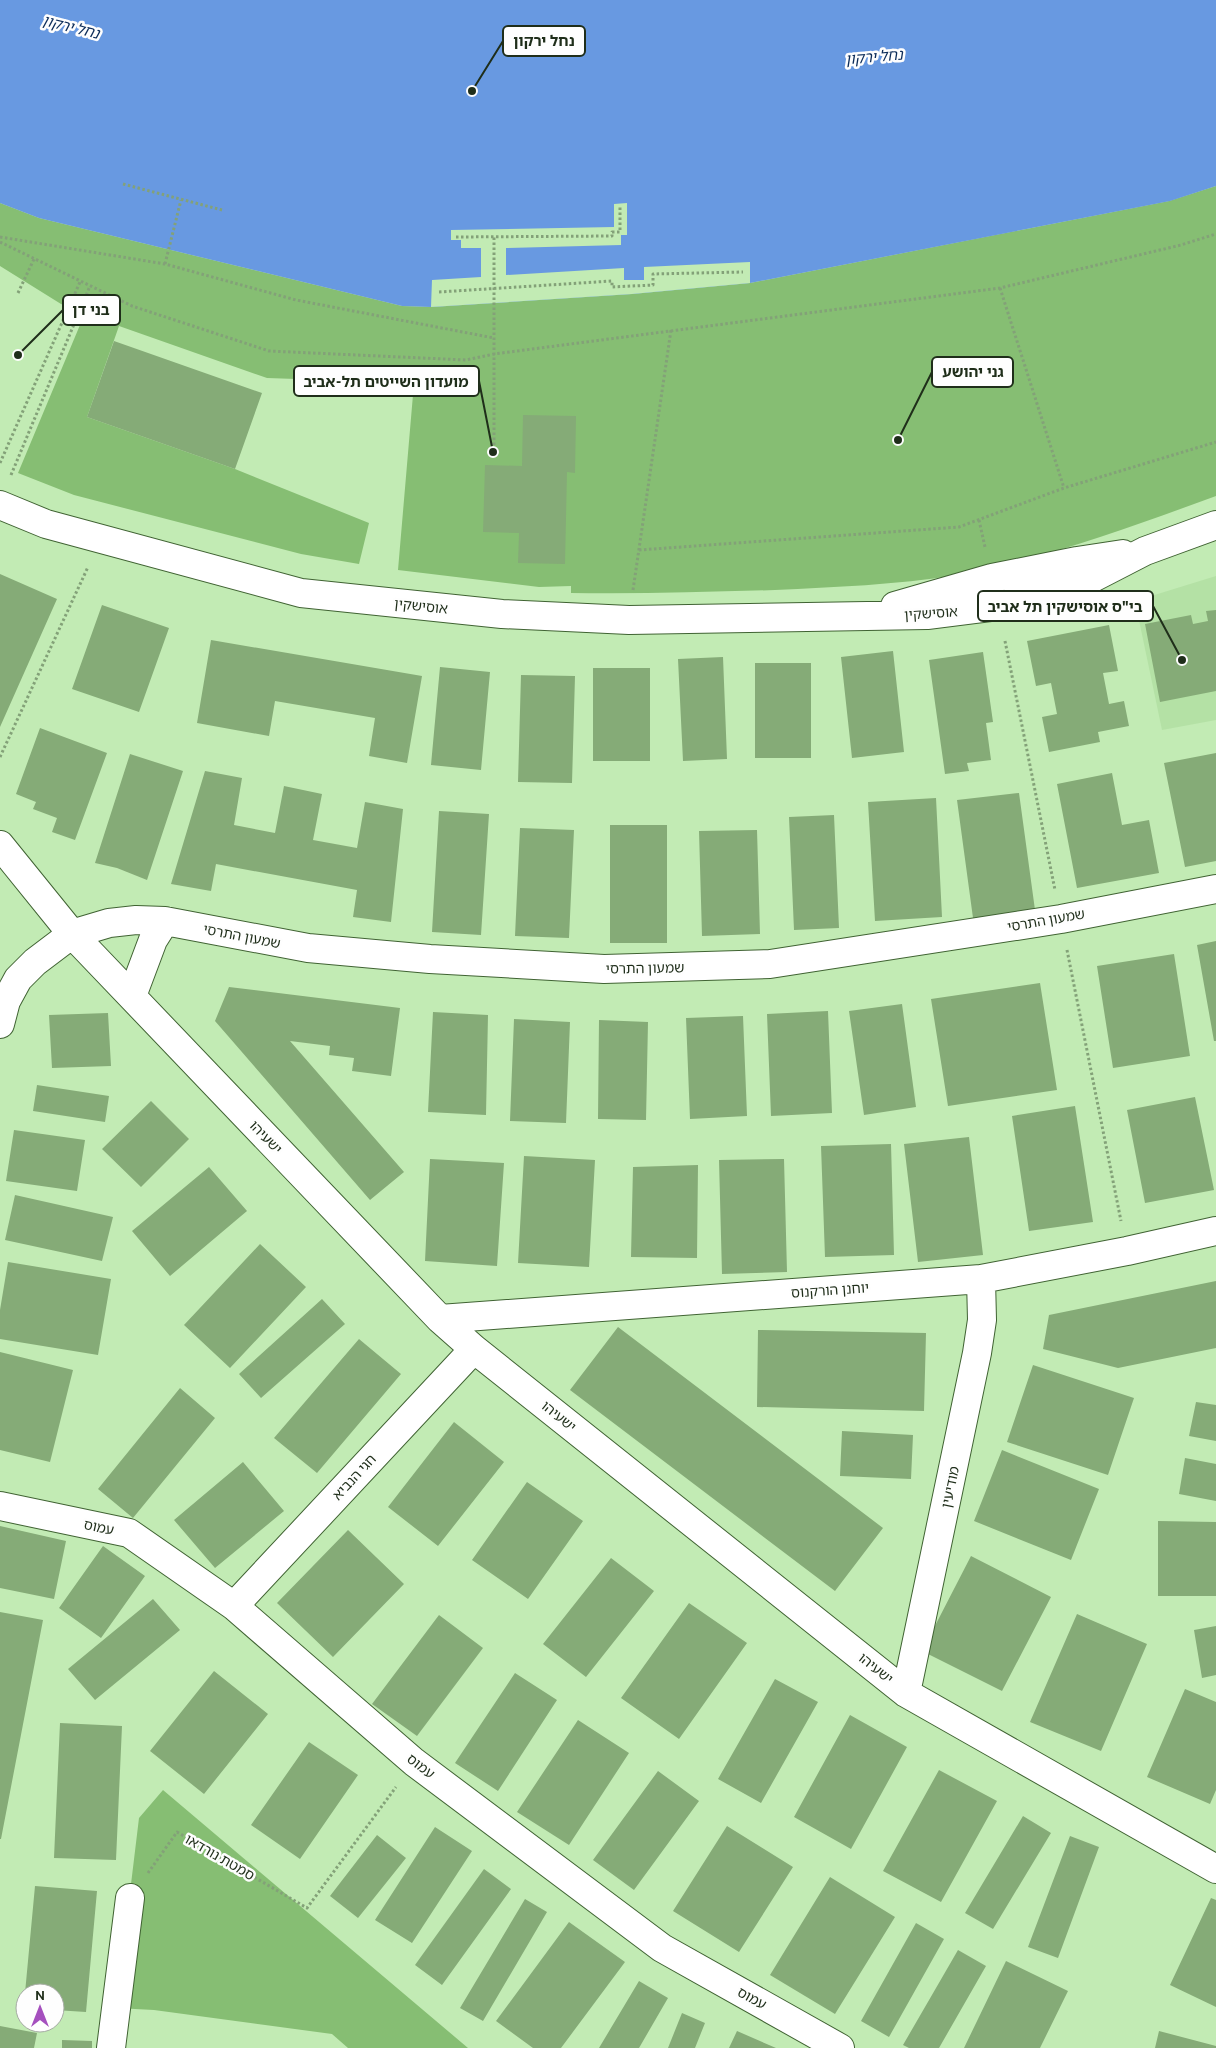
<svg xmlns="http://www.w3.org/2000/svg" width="1216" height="2048" font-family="Overpass,'Noto Sans Hebrew',sans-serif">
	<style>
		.built { fill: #b4e1a5 }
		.green { fill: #86be73 }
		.water { fill: #6899e1 }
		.pier { fill: #c2ebb4 }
		.building { fill: #85ab77 }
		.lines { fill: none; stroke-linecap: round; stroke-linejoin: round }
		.minor-casing { stroke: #406333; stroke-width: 30 }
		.path { stroke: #83a178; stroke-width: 3; stroke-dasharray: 2.5 2.5; stroke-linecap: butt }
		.minor { stroke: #fff; stroke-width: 28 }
		.labels { text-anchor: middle; stroke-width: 5; stroke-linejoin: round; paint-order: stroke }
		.street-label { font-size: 14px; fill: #1f2e1a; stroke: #fefefe }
		.water-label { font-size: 15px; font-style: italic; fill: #0c2c59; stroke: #fefefe }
		.leader { fill: none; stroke: #1f2e1a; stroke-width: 2 }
		.callout-dot { fill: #1f2e1a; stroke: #fefefe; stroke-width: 2 }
		.callout { fill: #fefefe; stroke: #1f2e1a; stroke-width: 2 }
		.callout-label { font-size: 15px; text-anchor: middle; font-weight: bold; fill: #1f2e1a }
	</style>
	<rect width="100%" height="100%" fill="#c2ebb4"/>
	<path class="built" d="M1216 576V720L1162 730 1135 601Z"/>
	<path class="green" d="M1216 186V496C1131 527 1045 559 956 575 896 585 835 587 775 590 707 592 639 594 571 593V586L539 587 398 570 414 383 267 378 119 326 87 417 235 469 369 523 359 564 301 554 74 495 18 473 85 313 61 304 0 266V203L39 218 402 306 431 307 632 294 750 283 1169 201Z
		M163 1790 468 2048H348L332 2034 154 2010 116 2008 139 1818Z"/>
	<path class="water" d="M0 0H1216V186L1170 201 750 283 632 294 431 307 402 306 39 218 0 203Z"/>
	<path class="pier" d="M627 203V235H621V245L506 248V275L624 268V280H644V267L750 262V283L632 294 431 307 432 280 481 277V248H461V240H451V230L614 227V204Z"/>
	<path class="building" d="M114 341 262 393 235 469 87 417Z
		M523 415 576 416 575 473 567 472 565 564 518 563 519 533 483 532 485 465 522 466Z
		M0 574 57 599 0 727Z
		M102 605 169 628 139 712 72 689Z
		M1216 610V691L1160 702 1145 624 1191 615 1193 624 1208 621 1206 611Z
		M1109 625 1118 671 1103 673 1109 704 1124 701 1129 726 1098 732 1100 742 1049 752 1042 717 1057 714 1051 683 1036 686 1027 641Z
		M211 640 422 676 407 763 369 756 375 718 275 701 269 736 197 723Z
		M893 651 904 752 852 758 841 657Z
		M983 652 993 722 986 723 991 760 967 763 969 771 945 774 929 660Z
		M723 657 727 759 683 761 678 659Z
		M755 663H811V758H755Z
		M440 667 490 672 481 770 431 765Z
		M593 668H650V761H593Z
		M521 675 575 676 572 783 518 782Z
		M40 728 107 753 75 840 52 832 57 818 33 809 36 802 16 794Z
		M1216 753V861L1185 867 1164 763Z
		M130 754 183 771 147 880 117 868 95 863Z
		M205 771 242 778 234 825 275 833 284 786 322 794 313 840 357 848 365 802 403 809 391 922 353 917 357 890 216 864 211 891 171 884Z
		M1112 773 1122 825 1149 820 1159 873 1077 888 1057 784Z
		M1019 793 1035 910 973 918 957 800Z
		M936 798 942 917 875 921 868 802Z
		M439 811 489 814 481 935 432 932Z
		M834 815 839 928 794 930 789 817Z
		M610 825H667V943H610Z
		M520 828 574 830 569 938 515 936Z
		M757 830 760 934 702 936 699 831Z
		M1216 941V1041H1214L1197 945Z
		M1174 954 1190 1056 1113 1068 1097 966Z
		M1040 983 1057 1090 948 1106 931 999Z
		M229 987 400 1008 391 1076 352 1071 354 1058 329 1055 330 1046 290 1041 404 1172 370 1200 215 1021Z
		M902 1004 916 1107 864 1115 849 1011Z
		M828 1011 832 1113 771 1116 767 1014Z
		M433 1012 488 1015 486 1115 428 1112Z
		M108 1013 111 1066 52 1068 49 1015Z
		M743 1016 747 1116 690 1119 686 1018Z
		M514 1019 570 1022 566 1123 510 1121Z
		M599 1020 648 1022 646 1120 598 1119Z
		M37 1085 109 1096 105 1122 33 1111Z
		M1195 1097 1214 1190 1145 1203 1127 1110Z
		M151 1101 189 1139 141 1187 102 1149Z
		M1075 1106 1093 1222 1029 1231 1012 1116Z
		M14 1130 85 1140 77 1191 6 1181Z
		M969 1137 983 1255 918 1262 904 1144Z
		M891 1144 894 1255 825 1257 821 1146Z
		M524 1156 595 1160 589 1267 518 1263Z
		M430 1159 504 1163 497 1266 425 1261Z
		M784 1159 787 1272 722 1274 719 1160Z
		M698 1165 697 1258 631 1257 633 1167Z
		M209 1167 247 1211 170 1276 132 1231Z
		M15 1195 113 1217 102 1261 5 1240Z
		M260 1244 306 1287 230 1368 184 1325Z
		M8 1262 111 1279 98 1355 0 1339V1310Z
		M1216 1281V1348L1118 1368 1043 1349 1049 1315Z
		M322 1299 345 1324 261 1398 239 1374Z
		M618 1327 883 1528 835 1591 570 1390Z
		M758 1330 926 1333 924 1411 757 1407Z
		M359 1339 401 1374 317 1473 274 1438Z
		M0 1352 73 1370 50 1462 0 1450Z
		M1033 1365 1134 1398 1108 1475 1007 1442Z
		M180 1388 215 1418 133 1518 98 1489Z
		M1196 1402 1216 1405V1441L1189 1436Z
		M454 1422 504 1462 438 1546 388 1507Z
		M842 1431 913 1435 911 1479 840 1476Z
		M1002 1450 1099 1489 1071 1560 974 1521Z
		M1185 1458 1216 1464V1501L1179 1494Z
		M243 1462 284 1511 215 1568 174 1520Z
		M527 1482 583 1521 528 1599 472 1560Z
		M1158 1521 1216 1522V1596H1158Z
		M0 1526 66 1541 54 1599 0 1588Z
		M348 1530 404 1584 333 1657 277 1603Z
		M103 1546 145 1576 101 1638 59 1608Z
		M971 1556 1051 1597 1002 1691 922 1651Z
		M611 1558 654 1591 586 1677 543 1644Z
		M153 1599 180 1630 95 1700 68 1669Z
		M689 1603 747 1643 679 1739 621 1698Z
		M0 1612 43 1620 1 1839H0Z
		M1077 1614 1147 1644 1101 1751 1030 1722Z
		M439 1615 483 1648 417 1736 372 1704Z
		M1216 1626V1675L1202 1678 1194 1630Z
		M214 1671 268 1714 204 1794 150 1751Z
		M515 1673 557 1700 498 1791 455 1763Z
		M775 1679 818 1702 761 1803 718 1779Z
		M1185 1689 1216 1702V1790L1210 1804 1147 1777Z
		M850 1715 907 1747 851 1849 794 1817Z
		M578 1720 629 1753 569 1845 517 1812Z
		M60 1723 122 1726 116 1860 54 1858Z
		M309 1742 358 1775 300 1859 251 1825Z
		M939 1770 997 1801 941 1902 883 1871Z
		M658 1771 699 1801 634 1890 593 1860Z
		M1023 1816 1051 1833 993 1929 965 1913Z
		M727 1826 793 1867 739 1952 673 1911Z
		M435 1827 472 1851 412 1943 375 1920Z
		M377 1835 406 1858 358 1918 330 1896Z
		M1070 1836 1099 1847 1058 1958 1028 1947Z
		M484 1869 511 1889 442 1985 415 1965Z
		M830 1877 895 1917 835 2014 770 1975Z
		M35 1886 97 1891 86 2012 55 2010V1993H25Z
		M1211 1898 1216 1900V2007L1170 1985Z
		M525 1899 547 1912 483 2021 460 2008Z
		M569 1922 625 1962 561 2048H533L496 2021Z
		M916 1923 944 1939 889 2037 861 2021Z
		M958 1950 986 1966 939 2048H909L903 2045Z
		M1006 1961 1068 1991 1040 2048H964Z
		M639 1981 668 1998 639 2048H599Z
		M682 2013 705 2023 695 2048H668Z
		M0 2026 37 2033 34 2048H0Z
		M737 2031 776 2048H729Z
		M1159 2031 1216 2046V2048H1155Z
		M62 2040 92 2041V2048H62Z"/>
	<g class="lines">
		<g class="minor-casing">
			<path id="minor" d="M0 505 46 524 301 593 502 614 629 620 927 615 998 606 1081 584 1145 551 1216 525
				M895 606 992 578 1077 561 1123 554
				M0 845 72 934 440 1319 474 1349 906 1693 1216 1869
				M132 996 153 940 165 921
				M0 1024 6 1001 18 979 35 962 72 934 109 923 136 920 165 921 308 948 430 959 604 969 770 964 1061 919 1216 889
				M440 1319 981 1279 1127 1251 1216 1231
				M0 1506 129 1533 234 1606 414 1762 662 1948 840 2048
				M234 1606 474 1349
				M906 1693 977 1353 982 1320 981 1279
				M111 2048 130 1898"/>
		</g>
		<path class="path" d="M123 184 222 210
			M0 237 165 264 296 300 494 338
			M456 237 612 236V232H620V207
			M0 242 132 306 269 351 466 360 494 354 1000 288 1181 245 1216 234
			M165 264 181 200
			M1000 288 1064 488
			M439 292 612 281V287L653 285V274L743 272
			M18 293 34 259
			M494 455V237
			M0 463 80 282
			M11 475 90 286
			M979 520 985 547
			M639 550 959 527 1064 488 1216 442
			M633 590 671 330
			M1005 641 1055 890
			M0 757 88 567
			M1067 950 1121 1221
			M148 1873 177 1832 307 1908 396 1787"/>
		<use href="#minor" class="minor"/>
	</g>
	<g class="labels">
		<g class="street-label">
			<text transform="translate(421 606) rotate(6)" y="5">אוסישקין</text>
			<text transform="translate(931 613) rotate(-4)" y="5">אוסישקין</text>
			<text transform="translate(1046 920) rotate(-10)" y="5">שמעון התרסי</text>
			<text transform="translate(242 936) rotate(11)" y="5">שמעון התרסי</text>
			<text transform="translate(645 968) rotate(-1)" y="5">שמעון התרסי</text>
			<text transform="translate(266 1137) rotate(46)" y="5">ישעיהו</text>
			<text transform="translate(830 1290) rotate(-4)" y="5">יוחנן הורקנוס</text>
			<text transform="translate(559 1416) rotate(39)" y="5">ישעיהו</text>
			<text transform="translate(354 1477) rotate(-47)" y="5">חגי הנביא</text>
			<text transform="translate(950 1487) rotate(-78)" y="5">מודיעין</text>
			<text transform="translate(99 1527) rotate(12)" y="5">עמוס</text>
			<text transform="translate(876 1668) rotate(39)" y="5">ישעיהו</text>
			<text transform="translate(421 1766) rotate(38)" y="5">עמוס</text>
			<text transform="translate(220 1857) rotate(30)" y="5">סמטת נורדאו</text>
			<text transform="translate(752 1998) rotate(29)" y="5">עמוס</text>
		</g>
		<g class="water-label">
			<text transform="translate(71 27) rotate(14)" y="5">נחל ירקון</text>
			<text transform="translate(874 57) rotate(-5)" y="5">נחל ירקון</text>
		</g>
	</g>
	<path class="leader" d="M472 91L503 41M18 355L63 310M898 440L932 372M493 452L479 381M1182 660L1153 606"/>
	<g class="callout-dot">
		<circle cx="472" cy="91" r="5"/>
		<circle cx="18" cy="355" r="5"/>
		<circle cx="898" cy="440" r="5"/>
		<circle cx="493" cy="452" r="5"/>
		<circle cx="1182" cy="660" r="5"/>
	</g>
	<g class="callout">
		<rect x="503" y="26" width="82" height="30" rx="5"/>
		<rect x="63" y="295" width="57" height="30" rx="5"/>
		<rect x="932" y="357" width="81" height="30" rx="5"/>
		<rect x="294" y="366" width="185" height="30" rx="5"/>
		<rect x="978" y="591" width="175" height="30" rx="5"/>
	</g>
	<g class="callout-label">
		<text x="544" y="46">נחל ירקון</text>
		<text x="91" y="315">בני דן</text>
		<text x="973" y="377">גני יהושע</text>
		<text x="386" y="387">מועדון השייטים תל-אביב</text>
		<text x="1065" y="612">בי"ס אוסישקין תל אביב</text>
	</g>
	<g transform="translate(40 2008)"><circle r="24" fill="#fefefe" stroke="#a5aba3"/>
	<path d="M0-4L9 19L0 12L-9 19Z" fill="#a550be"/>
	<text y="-8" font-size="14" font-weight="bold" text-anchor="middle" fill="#1f2e1a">N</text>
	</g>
</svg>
